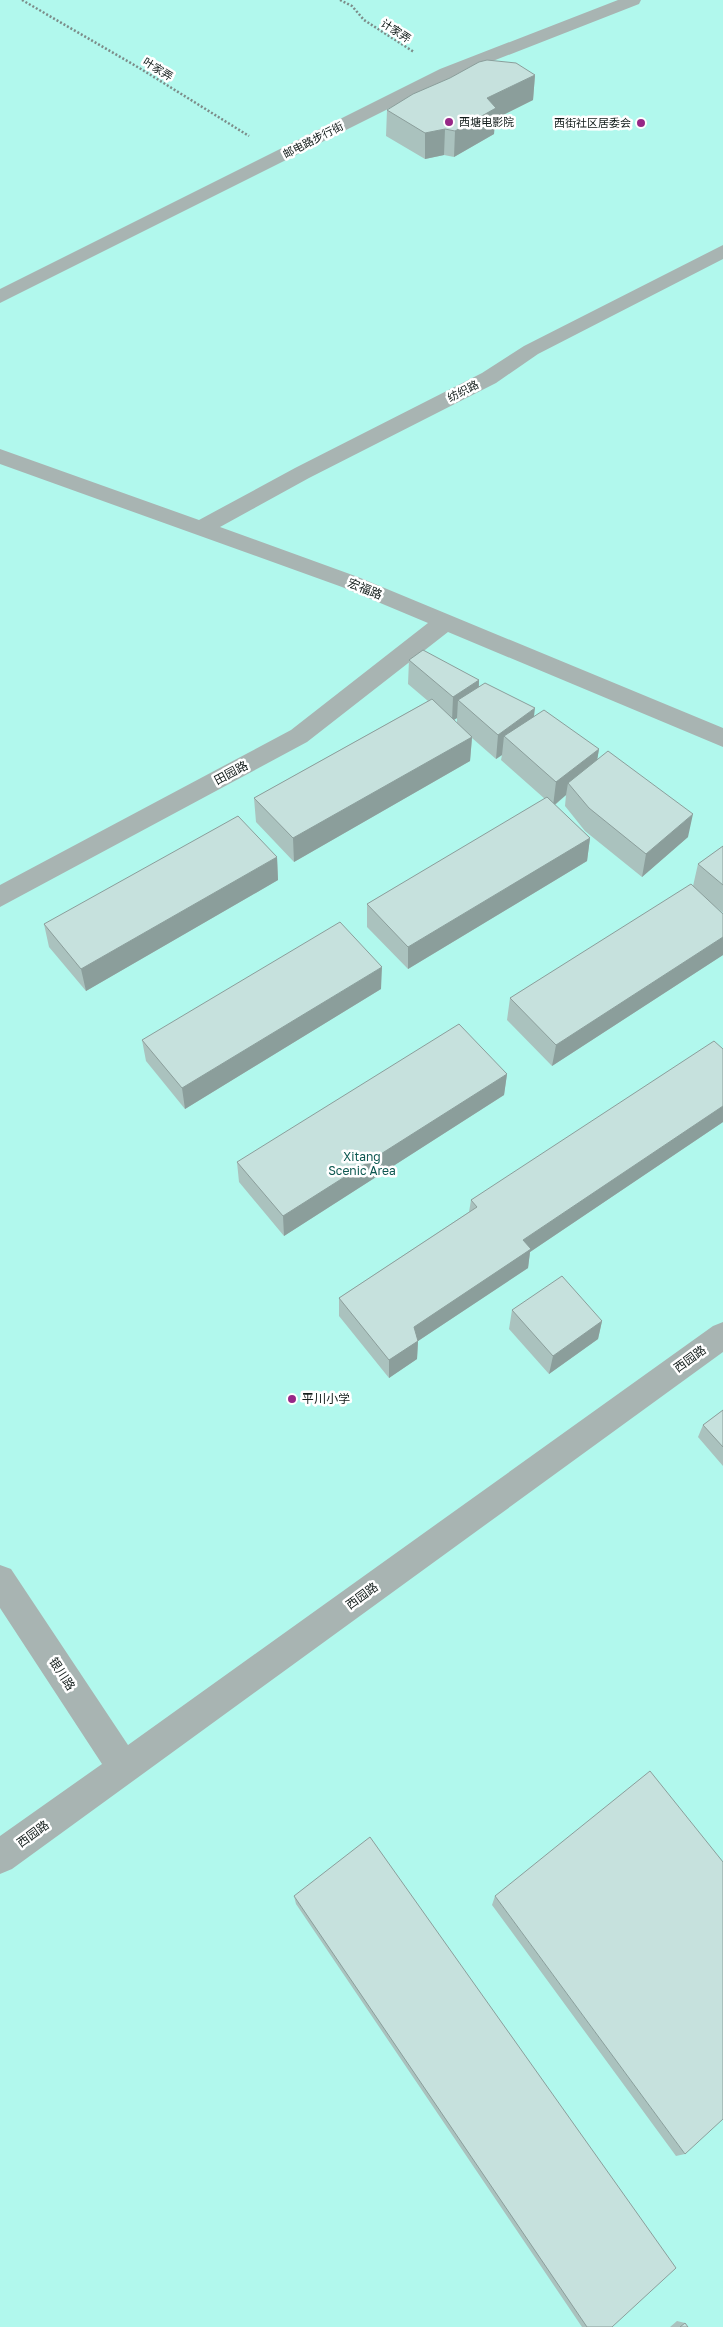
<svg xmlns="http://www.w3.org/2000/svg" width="723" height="2327" font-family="'Golos Text','Noto Sans SC',sans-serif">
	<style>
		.green { fill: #b1f8ed }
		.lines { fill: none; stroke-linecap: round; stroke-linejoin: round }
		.path { stroke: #7c8c89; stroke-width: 2.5; stroke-dasharray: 2 2; stroke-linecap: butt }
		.street { fill: #a8b4b2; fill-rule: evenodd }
		.wall { fill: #aac2be; fill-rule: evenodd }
		.shaded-wall { fill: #8b9e9b }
		.building { fill: #c6e1dd; stroke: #8b9e9b }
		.poi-dot { fill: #972887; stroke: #fff; stroke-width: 2 }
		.labels { text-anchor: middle; stroke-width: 5; stroke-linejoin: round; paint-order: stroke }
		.far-street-label { font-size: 11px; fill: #111b19; stroke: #fff }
		.far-poi-label { font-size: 11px; fill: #111b19; stroke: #fff; text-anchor: start }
		.street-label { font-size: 12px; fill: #111b19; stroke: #fff }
		.park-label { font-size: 12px; fill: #0e5851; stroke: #fff }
		.poi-label { font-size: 12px; fill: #111b19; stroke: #fff; text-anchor: start }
	</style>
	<rect width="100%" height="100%" fill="#e9fffb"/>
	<path class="green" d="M0 0H723V2327H0Z"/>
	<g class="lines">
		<path class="path" d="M22 0 141 69 249 136
			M340 0 352 6 364 20 414 52"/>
		<path class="street" d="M618 0H641L639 4 452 77 0 303V289L440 69Z
			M723 245V259L538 354 496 383 309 478 220 527 358 577 723 728V747L448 632 307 742 0 907V885L291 730 428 623 342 587 0 464V449L199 520 295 468 482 373 524 346Z
			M723 1322V1352L12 1869 0 1874V1836L102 1764 0 1608V1565L11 1569 128 1745 713 1326Z"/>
	</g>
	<path class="wall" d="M535 75 533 100 495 119 494 134 454 157 444 155 425 159 386 136 387 110Z
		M409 660 479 680V687L534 716 599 749 597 760 688 837 642 877 585 831 565 806 566 795 555 805 590 838 587 861 408 969 367 927V904L545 799 501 760 502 755 496 759 472 738 470 761 294 862 256 822 254 798 428 701 408 684ZM457 718V723L454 720Z
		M723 846V913L715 906 723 914V955L552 1066 507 1020 510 998 693 886 698 864Z
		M277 857 278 880 86 991 49 947 44 924Z
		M381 989 185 1109 146 1061 142 1040Z
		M723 1049V1122L530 1252 528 1268 418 1341 417 1359 389 1378 339 1316V1298L469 1212 471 1200Z
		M507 1074 504 1095 284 1236 239 1182 237 1162Z
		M512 1310 602 1321 598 1339 549 1374 509 1329Z
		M723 1410V1466L698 1437 703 1425Z
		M294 1896 612 2327H582L296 1904Z
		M495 1896 685 2154 676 2156 492 1905Z
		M677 2321 685 2323 688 2327H670Z"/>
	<path class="shaded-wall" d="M535 75 533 100 495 119 494 134 454 157 455 131 487 98Z
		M445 129 444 155 425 159V133Z
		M479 680 478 704 458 700 457 718 452 721 453 697Z
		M535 708 532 732 504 736 502 755 496 759 498 735Z
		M472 737 470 761 294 862 293 838Z
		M599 749 595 773 568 783 566 795 553 806 556 782Z
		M693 814 688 837 642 877 646 854Z
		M590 838 587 861 408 969V947Z
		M277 857 278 880 86 991 81 969Z
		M723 937V955L552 1066 556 1045Z
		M382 967 381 989 185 1109 182 1088Z
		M507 1074 504 1095 284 1236 283 1216Z
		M723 1106V1122L530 1252 528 1268 418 1341 417 1359 389 1378V1360L414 1327 523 1240Z
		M602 1321 598 1339 549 1374 553 1356Z"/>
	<path class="building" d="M487 60 516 63 535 75 487 98 496 108 455 131 445 129 425 133 387 110 413 94 450 78 479 62Z
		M423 650 479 680 453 697 409 660Z
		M485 683 535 708 498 735 458 700Z
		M432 699 472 737 293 838 254 798Z
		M544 710 599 749 556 782 504 736Z
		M608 751 693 814 646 854 589 808 568 783Z
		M547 797 590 838 408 947 367 904Z
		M238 816 277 857 81 969 44 924Z
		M723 846V885L698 864Z
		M691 884 723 914V937L556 1045 510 998Z
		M340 922 382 967 182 1088 142 1040Z
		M459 1024 507 1074 283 1216 237 1162Z
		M714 1041 723 1049V1106L523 1240 531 1249 414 1327 418 1341 389 1360 339 1298 477 1207 471 1200Z
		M562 1276 602 1321 553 1356 512 1310Z
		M723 1410V1447L703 1425Z
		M650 1771 723 1862V2119L685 2154 495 1896Z
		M370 1837 676 2268 612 2327H587L294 1896Z
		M685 2323 688 2327H680Z"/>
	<g class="poi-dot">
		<circle cx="449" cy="122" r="5"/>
		<circle cx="641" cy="123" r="5"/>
		<circle cx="292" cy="1399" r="5"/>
	</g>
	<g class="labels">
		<g class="far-street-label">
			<text transform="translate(396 31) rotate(33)" y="4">计家弄</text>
			<text transform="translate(158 69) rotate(32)" y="4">叶家弄</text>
			<text transform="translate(313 140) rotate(-27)" y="4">邮电路步行街</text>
			<text transform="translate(463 391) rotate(-27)" y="4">纺织路</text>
		</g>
		<g class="far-poi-label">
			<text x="459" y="126">西塘电影院</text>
			<text x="631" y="127" text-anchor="end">西街社区居委会</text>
		</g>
		<g class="street-label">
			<text transform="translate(365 589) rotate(22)" y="4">宏福路</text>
			<text transform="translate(231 773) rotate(-28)" y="4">田园路</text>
			<text transform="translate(690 1359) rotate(-36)" y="4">西园路</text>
			<text transform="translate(362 1596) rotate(-36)" y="4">西园路</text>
			<text transform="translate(62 1674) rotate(57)" y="4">银川路</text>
			<text transform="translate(33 1834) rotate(-36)" y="4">西园路</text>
		</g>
		<g class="park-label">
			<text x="362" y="1161">Xitang<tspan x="362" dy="14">Scenic Area</tspan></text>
		</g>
		<g class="poi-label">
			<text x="302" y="1403">平川小学</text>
		</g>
	</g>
</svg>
